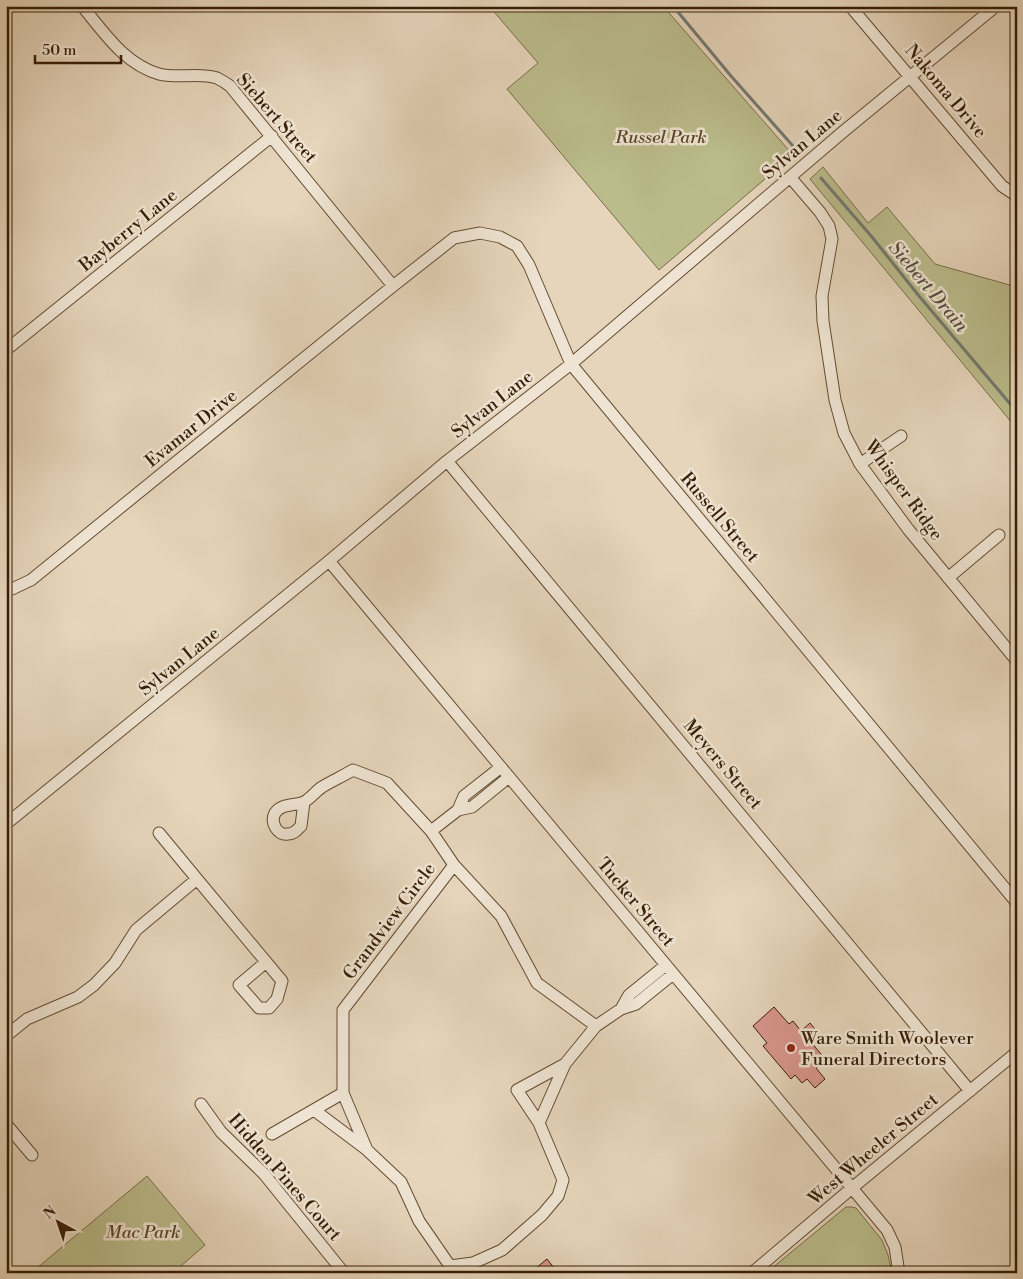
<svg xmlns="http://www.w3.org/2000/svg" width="1023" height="1279" font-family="'Libre Bodoni',serif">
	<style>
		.green { fill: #bbbc8c; stroke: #796d48 }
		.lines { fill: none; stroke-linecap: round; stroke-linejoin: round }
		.stream { stroke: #737972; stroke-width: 3 }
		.building { fill: #d9968d; stroke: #371e05 }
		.minor-casing { stroke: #634c32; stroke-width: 13 }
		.minor { stroke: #efe4d3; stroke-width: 11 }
		.poi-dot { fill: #8f2418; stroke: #efe4d3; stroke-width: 2 }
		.labels { text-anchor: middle; stroke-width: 5; stroke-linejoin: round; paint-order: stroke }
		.street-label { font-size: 18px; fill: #371e05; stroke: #efe4d3 }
		.park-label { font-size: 18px; font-style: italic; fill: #584627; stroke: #efe4d3 }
		.poi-label { font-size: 18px; fill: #371e05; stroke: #efe4d3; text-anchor: start }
		.water-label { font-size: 19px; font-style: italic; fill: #554c3c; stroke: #efe4d3 }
	</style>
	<rect width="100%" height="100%" fill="#e6d5bb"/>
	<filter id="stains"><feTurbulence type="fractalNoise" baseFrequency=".004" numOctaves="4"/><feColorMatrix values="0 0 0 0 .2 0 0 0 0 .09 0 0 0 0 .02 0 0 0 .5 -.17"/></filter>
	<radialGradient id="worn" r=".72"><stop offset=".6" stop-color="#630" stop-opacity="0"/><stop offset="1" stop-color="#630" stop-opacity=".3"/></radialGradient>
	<path class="green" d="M489 6H663L793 155 659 270 507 89 538 63Z
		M823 167 868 223 887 207 935 264 1017 287V429L810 179Z
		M147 1176 205 1245 173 1273H31Z
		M846 1207H852L856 1208 882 1240 888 1255 892 1273H766L841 1211Z"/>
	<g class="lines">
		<path class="stream" d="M673 6 731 76 793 146
			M821 178 872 237 919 296 1017 412"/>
	</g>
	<path class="building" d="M774 1007 789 1024 793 1021 801 1031 810 1023 819 1034 810 1041 826 1060 816 1068 825 1079 815 1088 807 1079 802 1083 795 1075 791 1079 763 1046 767 1043 753 1026Z
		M547 1259 558 1273H530Z"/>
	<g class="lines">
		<g class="minor-casing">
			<path id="minor" d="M82 6C104 32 124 64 159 74 178 79 198 72 217 78 221 80 226 83 230 86L393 286
				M850 6 1002 186 1017 196
				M790 177 820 212 829 226 832 239 822 296 823 321 835 400 844 433 860 464 908 529 1017 661
				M6 350 272 136
				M447 461 970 1091
				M860 464 901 436
				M329 561 887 1230 895 1247 899 1273
				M948 578 999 535
				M6 590 12 589 31 580 393 286 454 238 480 233 500 237 517 246 529 265 571 364 1017 903
				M304 802 301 826C297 830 294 834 288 834 277 836 270 822 275 813 282 803 295 806 304 802 311 798 316 791 322 787 332 781 343 776 353 770L387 783 431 831 454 865 501 916 537 983 596 1026
				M458 810 464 796 501 767
				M6 824 329 561 447 461 571 364 844 131 996 6
				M431 831 458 810 472 807 509 777
				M159 833 197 879
				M454 865 343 1010V1093L367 1150 401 1182 419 1221 450 1266 473 1263 502 1250 542 1215 558 1196 563 1180 539 1123 565 1064 596 1026 621 1009 636 1004 673 974
				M621 1009 629 995 666 965
				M6 1036 27 1019 78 997 94 985 115 963 136 930 197 879 282 981 277 999 269 1008H259L239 985 266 962
				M201 1104 221 1132 264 1174 344 1273
				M314 1110 366 1149
				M539 1123 517 1090 565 1064
				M6 1124 32 1155
				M272 1134 343 1093
				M752 1273 852 1188 1017 1052"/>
		</g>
		<use href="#minor" class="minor"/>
	</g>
	<circle class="poi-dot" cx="791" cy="1048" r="5"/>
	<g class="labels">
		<g class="street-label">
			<text transform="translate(946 91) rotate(50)" y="6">Nakoma Drive</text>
			<text transform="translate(277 118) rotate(49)" y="6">Siebert Street</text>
			<text transform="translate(802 144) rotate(-40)" y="6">Sylvan Lane</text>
			<text transform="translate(128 230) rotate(-39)" y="6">Bayberry Lane</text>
			<text transform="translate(492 404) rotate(-38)" y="6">Sylvan Lane</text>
			<text transform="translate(191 428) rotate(-39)" y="6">Evamar Drive</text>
			<text transform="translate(904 490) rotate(54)" y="6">Whisper Ridge</text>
			<text transform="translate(720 517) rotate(50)" y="6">Russell Street</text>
			<text transform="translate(179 661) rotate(-39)" y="6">Sylvan Lane</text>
			<text transform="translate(723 764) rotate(50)" y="6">Meyers Street</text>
			<text transform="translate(636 902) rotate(50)" y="6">Tucker Street</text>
			<text transform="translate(389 921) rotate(-53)" y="6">Grandview Circle</text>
			<text transform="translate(873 1149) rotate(-40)" y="6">West Wheeler Street</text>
			<text transform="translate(285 1177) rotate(49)" y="6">Hidden Pines Court</text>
		</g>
		<g class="park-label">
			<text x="661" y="143">Russel Park</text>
			<text x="143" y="1238">Mac Park</text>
		</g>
		<g class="poi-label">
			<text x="801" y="1044">Ware Smith Woolever<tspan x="801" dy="21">Funeral Directors</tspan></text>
		</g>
		<g class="water-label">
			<text transform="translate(929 286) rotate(50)" y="7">Siebert Drain</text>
		</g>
	</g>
	<rect width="1023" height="1279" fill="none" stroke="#e6d5bb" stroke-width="25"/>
	<rect x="8" y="8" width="1008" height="1264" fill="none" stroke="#371e05" stroke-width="2.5"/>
	<rect x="12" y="12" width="998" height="1254" fill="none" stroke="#371e05"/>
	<g transform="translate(58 1222) rotate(320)" stroke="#efe4d3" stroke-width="4" paint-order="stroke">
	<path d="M0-4L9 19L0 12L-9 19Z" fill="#371e05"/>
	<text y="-8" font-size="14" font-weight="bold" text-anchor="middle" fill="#371e05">N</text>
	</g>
	<path d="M35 55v8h86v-8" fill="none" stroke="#371e05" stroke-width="2.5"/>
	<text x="42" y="55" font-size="15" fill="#371e05" stroke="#efe4d3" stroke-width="4" paint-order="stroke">50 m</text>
	<rect width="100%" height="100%" filter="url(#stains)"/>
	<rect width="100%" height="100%" fill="url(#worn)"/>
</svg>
